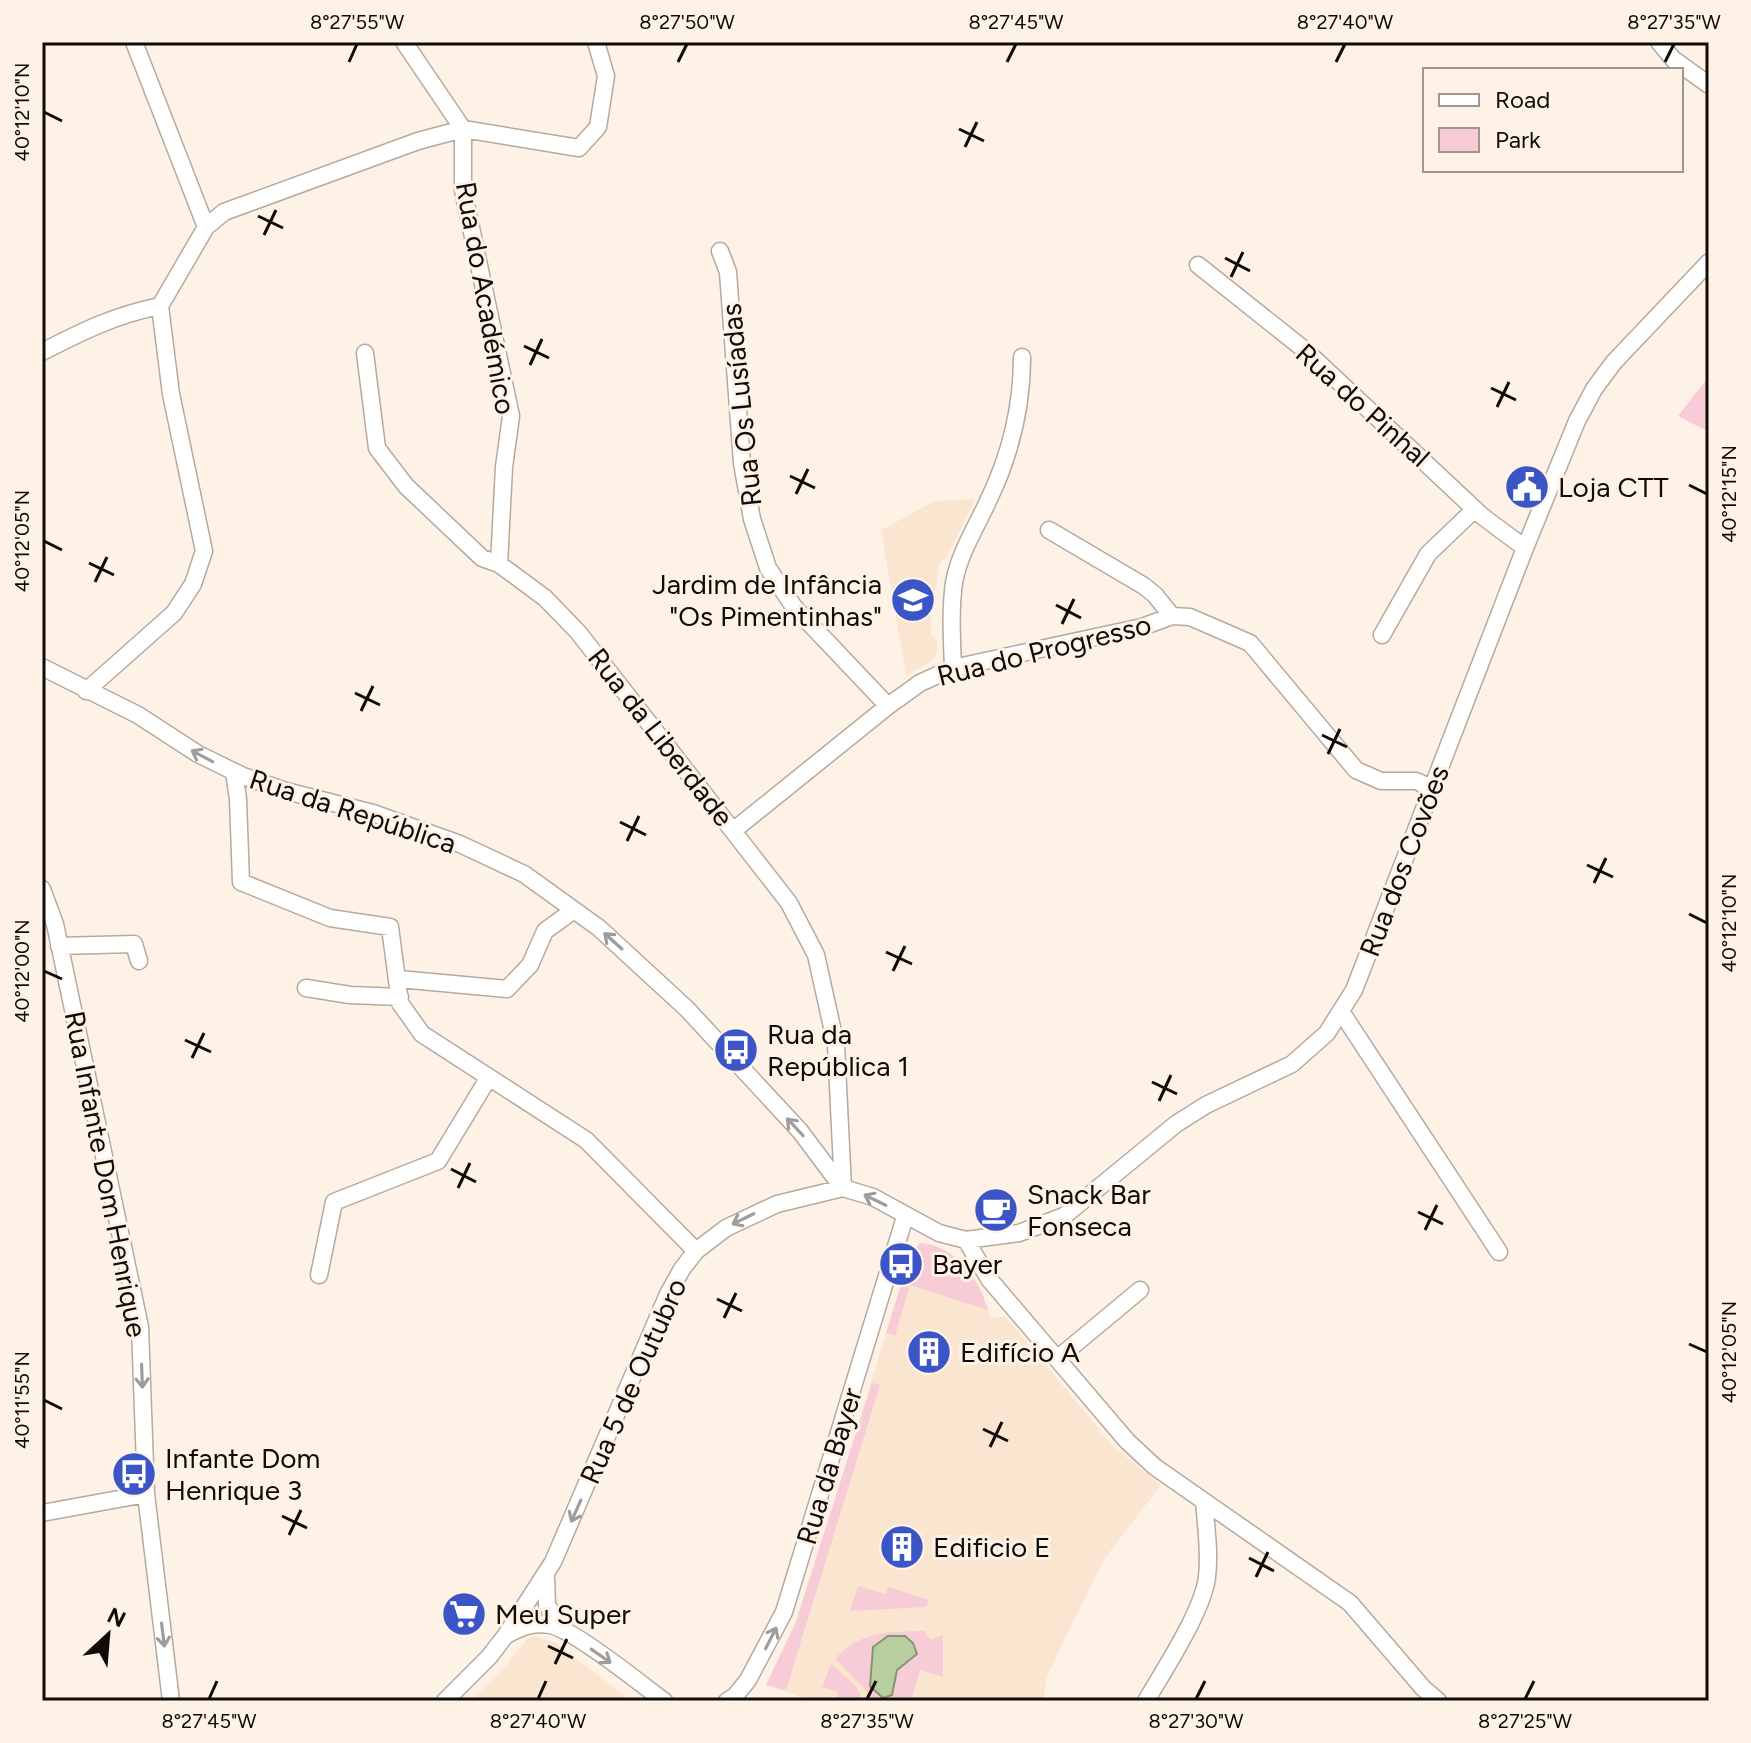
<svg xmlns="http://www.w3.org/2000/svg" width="1751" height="1743" font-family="Figtree,sans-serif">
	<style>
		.built { fill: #fae5d1 }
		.green { fill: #f8ccd6 }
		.water { fill: #b8cea1; stroke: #869473; stroke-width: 2 }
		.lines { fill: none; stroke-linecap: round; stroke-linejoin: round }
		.minor-casing { stroke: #b7a99c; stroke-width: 19 }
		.minor { stroke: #fff; stroke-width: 16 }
		.oneway { stroke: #9f9d9c }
		.ticks { fill: none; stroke: #100b07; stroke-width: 3 }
		.labels { text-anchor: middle; stroke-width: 6; stroke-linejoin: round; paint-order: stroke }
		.street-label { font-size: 28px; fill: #100b07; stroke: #fef2e7 }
		.poi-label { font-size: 28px; fill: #100b07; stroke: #fef2e7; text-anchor: start }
		.neatline { fill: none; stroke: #100b07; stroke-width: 3 }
		.ticks-label { font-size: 20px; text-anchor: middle; fill: #100b07 }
	</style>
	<rect width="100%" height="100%" fill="#fef2e7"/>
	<path class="built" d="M975 499 947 558 940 562 931 614V635L937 640V652L934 659 906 676 881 530 935 501Z
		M920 1243 949 1254 968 1269 981 1288 991 1318 1005 1316 1113 1446 1161 1485 1103 1561 1047 1676 1043 1701H813L766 1685 795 1624 810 1581 910 1255Z
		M535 1636 556 1643 631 1701H470L508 1663 527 1639Z"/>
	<path class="green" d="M1709 376V432L1678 416Z
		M920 1243C957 1246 978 1279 988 1310L910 1285 895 1336 886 1333 910 1255Z
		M872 1383 880 1385 786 1690 766 1685 795 1624Z
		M858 1586 886 1594 888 1587 929 1600 926 1607 850 1611Z
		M924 1631 930 1640 943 1635V1677L920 1670 911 1701H868L867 1691 835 1659C859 1631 890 1632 924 1631Z
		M831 1664 857 1687 862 1701H836L838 1692 822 1687Z"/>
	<path class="water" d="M888 1636H905L913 1643 917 1654 897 1670 892 1695 883 1698 870 1686 873 1647Z"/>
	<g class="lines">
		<g class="minor-casing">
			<path id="minor" d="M134 42 206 227
				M404 42 463 129
				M1659 42 1673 59 1709 85
				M463 129V190L511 416 504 467 499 564
				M720 251 728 272 742 463 752 519 768 568 794 607 888 706
				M1198 265 1306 351 1482 516 1525 548
				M42 352C83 331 115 315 160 306
				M365 353 377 448 406 486 482 558 499 564 545 598 578 632 789 903 816 955 836 1045 843 1188
				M1049 530 1144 586 1155 595 1172 616
				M1382 635 1428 554 1475 509
				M42 667 138 715 198 754 243 776 286 791 373 813 460 844 524 874 599 928 687 1009 800 1131 842 1187
				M953 668C952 640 950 611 954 583 959 553 977 526 989 499 1011 453 1022 407 1022 357
				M86 691 174 613 193 584 204 551 171 394 160 306 206 227 224 212 418 141 463 129 579 148 598 127 606 76 596 42
				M234 772 238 799 241 882 330 918 390 927 400 1003 422 1034 586 1140 696 1251
				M734 830 888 706 920 683 953 668 1142 627 1172 616 1190 617 1250 643 1356 770 1381 781H1416L1432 788
				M42 889 55 924 140 1327 146 1494 171 1701
				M59 946 134 944 139 961
				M399 979 507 989 530 965 545 931 574 910
				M306 988 350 995 400 997
				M1342 1013 1499 1252
				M966 1240 989 1279 1127 1441 1155 1467 1350 1603 1423 1688 1438 1701
				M319 1275 334 1202 438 1161 489 1077
				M1057 1359 1140 1290
				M42 1513 146 1494
				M546 1578 547 1605 562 1628
				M508 1634C522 1627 533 1622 550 1625 573 1629 641 1684 664 1701
				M445 1701 489 1657 506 1635 553 1562 668 1294 682 1269 696 1251 726 1228 777 1204 843 1188 873 1197 939 1233 966 1240 1019 1233 1064 1216 1176 1124 1206 1105 1292 1064 1327 1033 1354 990 1525 548 1577 421 1594 389 1614 362 1709 262
				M727 1701 735 1696 748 1680 784 1612 905 1217
				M1146 1701C1164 1670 1203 1611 1207 1577 1210 1552 1206 1526 1204 1502"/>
		</g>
		<use href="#minor" class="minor"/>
	</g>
	<defs><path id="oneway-shaft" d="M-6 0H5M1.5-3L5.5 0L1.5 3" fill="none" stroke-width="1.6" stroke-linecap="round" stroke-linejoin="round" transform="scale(2)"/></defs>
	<g class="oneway">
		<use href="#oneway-shaft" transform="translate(202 756) rotate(-152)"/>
		<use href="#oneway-shaft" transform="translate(613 941) rotate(-138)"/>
		<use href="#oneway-shaft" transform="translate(795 1127) rotate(-133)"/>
		<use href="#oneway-shaft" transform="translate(875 1200) rotate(-154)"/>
		<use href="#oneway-shaft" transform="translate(743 1219) rotate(154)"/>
		<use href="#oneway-shaft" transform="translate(142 1376) rotate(88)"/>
		<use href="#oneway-shaft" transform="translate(576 1511) rotate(114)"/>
		<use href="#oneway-shaft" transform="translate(163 1635) rotate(83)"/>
		<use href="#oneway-shaft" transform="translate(771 1638) rotate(-63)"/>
		<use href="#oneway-shaft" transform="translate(601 1656) rotate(35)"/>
	</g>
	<path class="ticks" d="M349 62 357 44M678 62 687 44M1007 62 1016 44M1336 62 1345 44M1665 62 1674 44M44 112 62 121M959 129 984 141M965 147 977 122M258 216 283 228M264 235 276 210M1225 258 1250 271M1231 277 1243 252M524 346 549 358M530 365 542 339M1491 388 1516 400M1497 407 1509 382M790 476 815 488M1689 485 1707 494M796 494 808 469M44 541 62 550M89 563 114 575M95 582 107 557M1056 605 1081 618M1062 624 1074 599M355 693 380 705M361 711 373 686M1322 735 1347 747M1328 754 1340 729M620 822 646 835M627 841 639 816M1587 865 1613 877M1594 883 1606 858M1689 914 1707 923M886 952 912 964M44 971 62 979M893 971 905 946M185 1040 211 1052M192 1058 204 1033M1152 1082 1177 1094M1159 1101 1171 1075M451 1169 476 1182M458 1188 470 1163M1418 1212 1443 1224M1425 1230 1437 1205M717 1299 742 1311M724 1318 736 1293M1689 1344 1707 1352M44 1400 62 1409M983 1429 1008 1441M990 1447 1002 1422M282 1516 307 1528M289 1535 301 1510M1249 1558 1274 1571M1256 1577 1268 1552M548 1646 573 1658M555 1664 567 1639M209 1699 217 1681M538 1699 546 1681M867 1699 876 1681M1196 1699 1205 1681M1525 1699 1534 1681"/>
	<defs>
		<g id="civic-disc" transform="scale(2.3)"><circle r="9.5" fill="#3b54c6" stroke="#fef2e7"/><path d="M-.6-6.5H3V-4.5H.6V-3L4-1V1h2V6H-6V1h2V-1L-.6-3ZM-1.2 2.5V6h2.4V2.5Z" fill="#fff"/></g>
		<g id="school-disc" transform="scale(2.3)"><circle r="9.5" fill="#3b54c6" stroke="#fef2e7"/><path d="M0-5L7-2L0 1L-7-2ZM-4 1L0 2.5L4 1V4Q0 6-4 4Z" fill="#fff"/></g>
		<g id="bus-disc" transform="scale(2.3)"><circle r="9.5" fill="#3b54c6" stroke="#fef2e7"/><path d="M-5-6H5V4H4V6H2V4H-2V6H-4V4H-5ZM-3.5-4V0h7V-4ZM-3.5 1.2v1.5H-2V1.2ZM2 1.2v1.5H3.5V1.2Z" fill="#fff"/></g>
		<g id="cafe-disc" transform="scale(2.3)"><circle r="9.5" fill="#3b54c6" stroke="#fef2e7"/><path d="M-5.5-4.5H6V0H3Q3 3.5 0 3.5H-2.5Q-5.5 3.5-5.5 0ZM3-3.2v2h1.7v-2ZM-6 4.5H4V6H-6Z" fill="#fff"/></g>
		<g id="building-disc" transform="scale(2.3)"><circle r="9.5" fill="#3b54c6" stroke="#fef2e7"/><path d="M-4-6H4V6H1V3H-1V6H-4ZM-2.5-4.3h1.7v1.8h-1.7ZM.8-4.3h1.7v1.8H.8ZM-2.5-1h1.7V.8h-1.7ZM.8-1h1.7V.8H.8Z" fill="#fff"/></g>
		<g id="supermarket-disc" transform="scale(2.3)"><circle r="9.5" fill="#3b54c6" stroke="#fef2e7"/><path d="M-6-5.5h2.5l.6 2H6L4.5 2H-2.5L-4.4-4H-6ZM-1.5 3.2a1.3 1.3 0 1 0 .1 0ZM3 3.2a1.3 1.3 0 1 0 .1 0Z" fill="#fff"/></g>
	</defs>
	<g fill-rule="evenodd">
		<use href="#civic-disc" x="1527" y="487"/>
		<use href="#school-disc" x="913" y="600"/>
		<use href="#bus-disc" x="736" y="1050"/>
		<use href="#cafe-disc" x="996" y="1210"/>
		<use href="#bus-disc" x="901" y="1264"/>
		<use href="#building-disc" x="929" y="1352"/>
		<use href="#bus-disc" x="134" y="1474"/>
		<use href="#building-disc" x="902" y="1547"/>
		<use href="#supermarket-disc" x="464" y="1614"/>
	</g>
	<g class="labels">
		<g class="street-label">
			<text transform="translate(486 298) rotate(80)" y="10">Rua do Académico</text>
			<text transform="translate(741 405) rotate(-96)" y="10">Rua Os Lusíadas</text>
			<text transform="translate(1363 405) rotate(42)" y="10">Rua do Pinhal</text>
			<text transform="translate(1044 650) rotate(-14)" y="10">Rua do Progresso</text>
			<text transform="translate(661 737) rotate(52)" y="10">Rua da Liberdade</text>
			<text transform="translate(353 811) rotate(18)" y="10">Rua da República</text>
			<text transform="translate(1404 861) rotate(-69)" y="10">Rua dos Covões</text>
			<text transform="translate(106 1174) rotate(79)" y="10">Rua Infante Dom Henrique</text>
			<text transform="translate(633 1381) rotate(-66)" y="10">Rua 5 de Outubro</text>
			<text transform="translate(829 1466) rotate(-73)" y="10">Rua da Bayer</text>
		</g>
		<g class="poi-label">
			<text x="1558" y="497">Loja CTT</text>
			<text x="882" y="594" text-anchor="end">Jardim de Infância<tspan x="882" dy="32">"Os Pimentinhas"</tspan></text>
			<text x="767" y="1044">Rua da<tspan x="767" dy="32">República 1</tspan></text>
			<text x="1027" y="1204">Snack Bar<tspan x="1027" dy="32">Fonseca</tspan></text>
			<text x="932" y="1274">Bayer</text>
			<text x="960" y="1362">Edifício A</text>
			<text x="165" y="1468">Infante Dom<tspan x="165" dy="32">Henrique 3</tspan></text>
			<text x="933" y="1557">Edificio E</text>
			<text x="495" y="1624">Meu Super</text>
		</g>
	</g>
	<rect width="1751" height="1743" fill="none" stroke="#fef2e7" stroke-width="88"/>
	<rect x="1423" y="68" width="260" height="104" fill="#fef2e7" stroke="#9f968d" stroke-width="2"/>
	<rect x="1439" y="94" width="40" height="12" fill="#ffffff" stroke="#9f968d" stroke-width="2"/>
	<text x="1495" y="108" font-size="24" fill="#100b07">Road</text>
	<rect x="1439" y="128" width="40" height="24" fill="#f8ccd6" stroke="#9f968d" stroke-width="2"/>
	<text x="1495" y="148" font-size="24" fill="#100b07">Park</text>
	<g transform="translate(108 1635) rotate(26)" stroke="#fef2e7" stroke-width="6" paint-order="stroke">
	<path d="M0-6L14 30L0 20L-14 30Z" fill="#100b07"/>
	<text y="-12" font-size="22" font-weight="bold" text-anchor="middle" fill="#100b07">N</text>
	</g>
	<rect x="44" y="44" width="1663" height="1655" class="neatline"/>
	<g class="ticks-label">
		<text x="357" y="29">8°27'55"W</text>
		<text x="687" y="29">8°27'50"W</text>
		<text x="1016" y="29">8°27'45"W</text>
		<text x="1345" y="29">8°27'40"W</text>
		<text x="1674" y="29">8°27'35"W</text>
		<text transform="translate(22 112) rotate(-90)" y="7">40°12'10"N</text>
		<text transform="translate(1729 494) rotate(-90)" y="7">40°12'15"N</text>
		<text transform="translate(22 541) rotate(-90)" y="7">40°12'05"N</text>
		<text transform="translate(1729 923) rotate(-90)" y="7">40°12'10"N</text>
		<text transform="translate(22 971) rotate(-90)" y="7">40°12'00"N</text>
		<text transform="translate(1729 1352) rotate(-90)" y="7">40°12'05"N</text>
		<text transform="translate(22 1400) rotate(-90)" y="7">40°11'55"N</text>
		<text x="209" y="1728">8°27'45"W</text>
		<text x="538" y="1728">8°27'40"W</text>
		<text x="867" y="1728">8°27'35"W</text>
		<text x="1196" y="1728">8°27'30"W</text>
		<text x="1525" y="1728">8°27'25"W</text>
	</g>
</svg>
